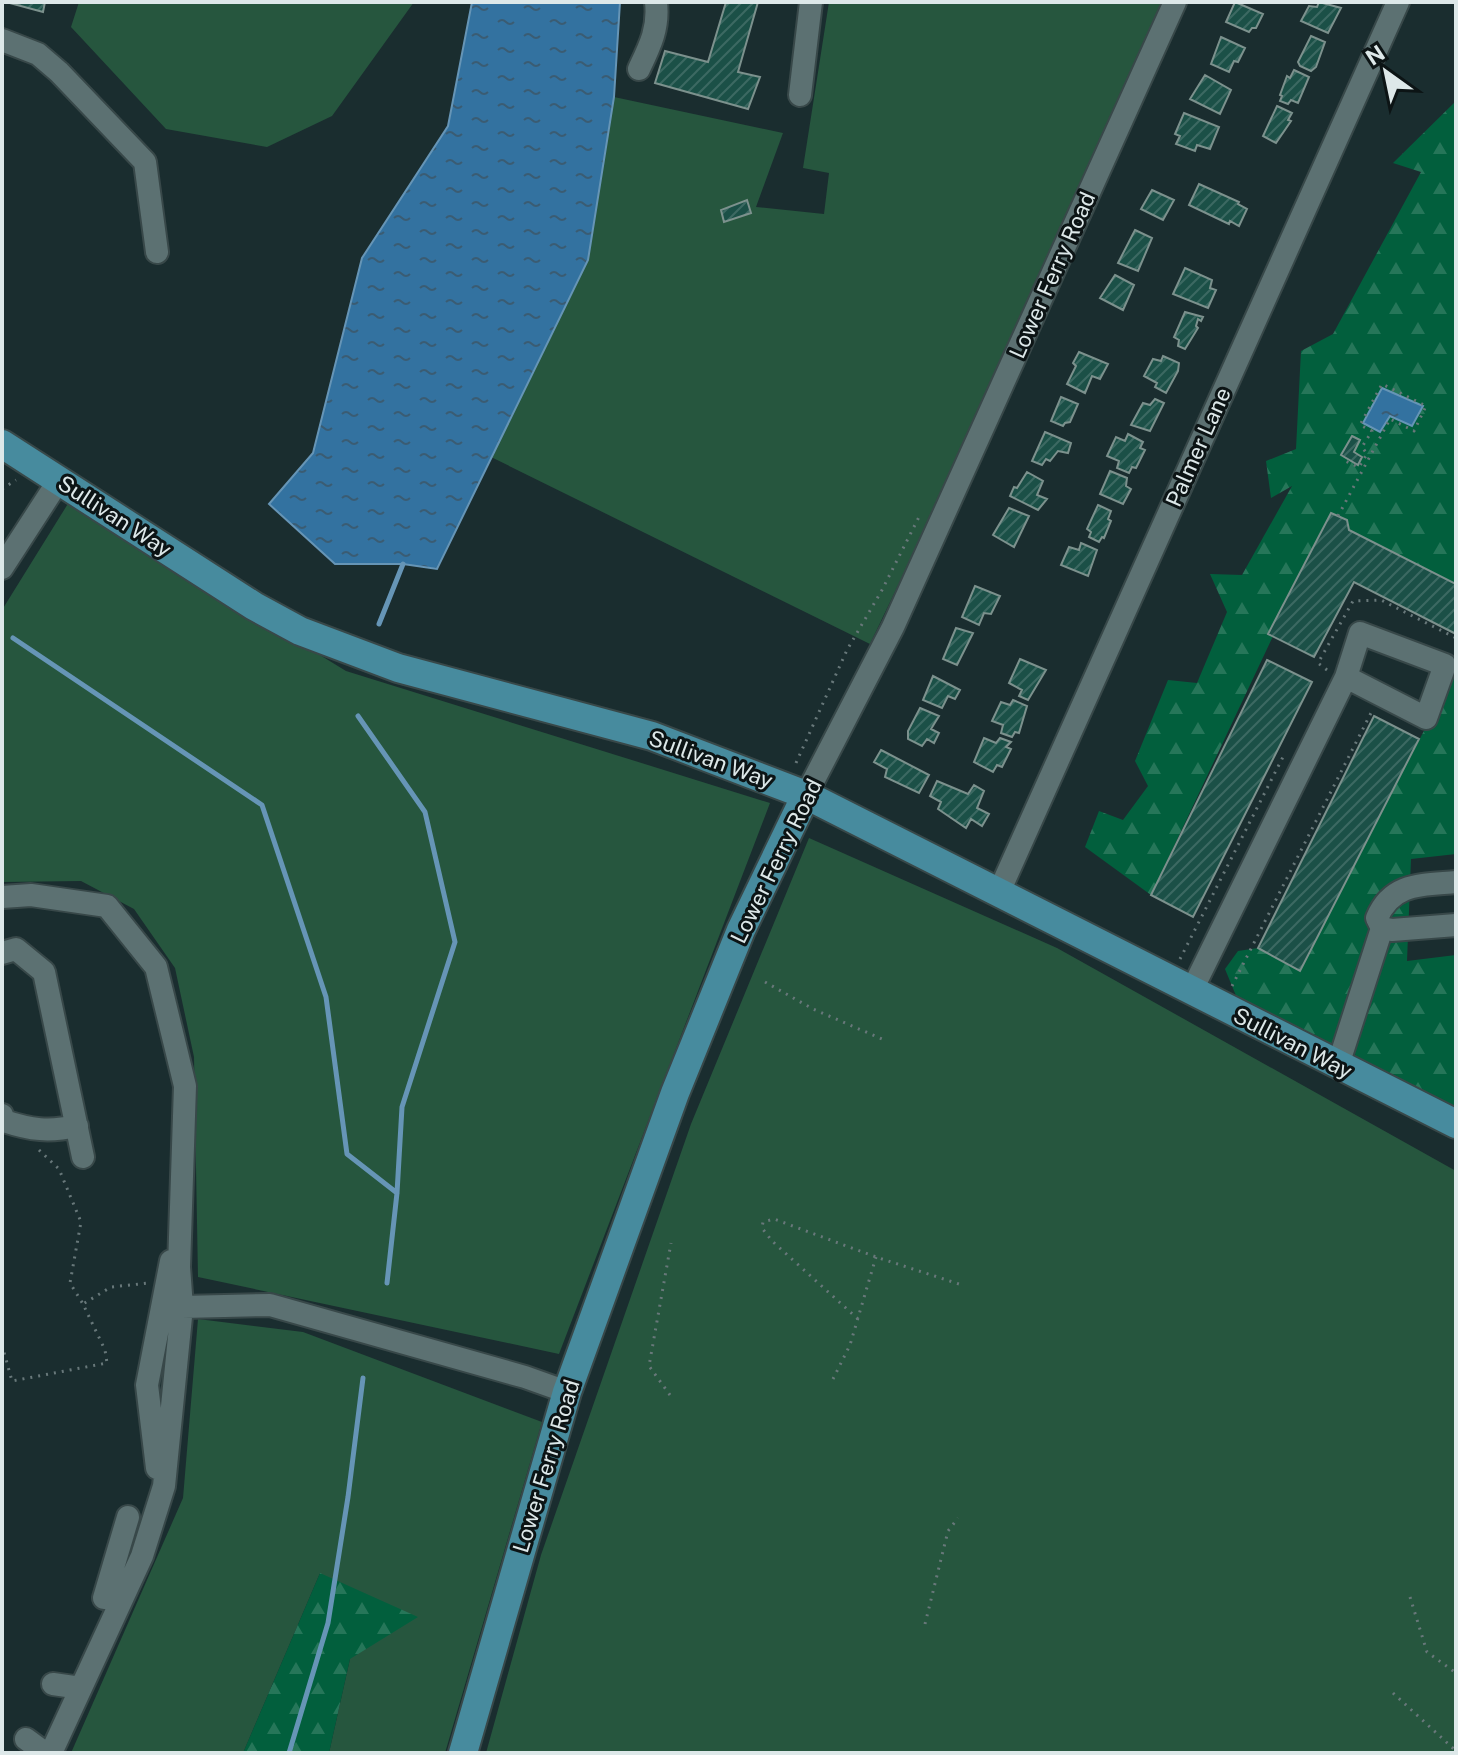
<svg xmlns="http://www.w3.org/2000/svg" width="1458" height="1755" font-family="'Public Sans',sans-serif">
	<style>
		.green { fill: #26563e }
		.forest { fill: url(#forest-firs) }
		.water { fill: url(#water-ripples); stroke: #6695b6; stroke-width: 2 }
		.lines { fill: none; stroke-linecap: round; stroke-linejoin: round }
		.stream { stroke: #6695b6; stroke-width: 5 }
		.building { fill: url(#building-hatch); stroke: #7c918d; stroke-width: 2 }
		.minor-casing { stroke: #384849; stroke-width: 26 }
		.major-casing { stroke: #384849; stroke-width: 32 }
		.path { stroke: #68787a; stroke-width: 3; stroke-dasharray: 2 6; stroke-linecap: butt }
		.minor { stroke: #5c7172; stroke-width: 22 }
		.major { stroke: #478b9e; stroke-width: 28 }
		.labels { text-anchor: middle; stroke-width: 6; stroke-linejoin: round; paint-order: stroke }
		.street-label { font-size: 22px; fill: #dde8e9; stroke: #0c1415 }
	</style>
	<defs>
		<pattern id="forest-firs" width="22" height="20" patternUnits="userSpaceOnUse" patternTransform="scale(2)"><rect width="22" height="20" fill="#025f3d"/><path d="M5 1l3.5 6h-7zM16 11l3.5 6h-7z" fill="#267659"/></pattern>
		<pattern id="water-ripples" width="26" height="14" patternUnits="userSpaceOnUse" patternTransform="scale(2)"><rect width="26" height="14" fill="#3372a0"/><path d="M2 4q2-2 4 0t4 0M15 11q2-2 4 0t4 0" fill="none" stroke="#3a5c73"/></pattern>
		<pattern id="building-hatch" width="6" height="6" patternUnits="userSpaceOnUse" patternTransform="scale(2)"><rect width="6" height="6" fill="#1b5047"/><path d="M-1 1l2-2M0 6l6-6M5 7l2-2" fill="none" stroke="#3c6962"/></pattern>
	</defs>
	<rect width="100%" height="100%" fill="#1a2d2f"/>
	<path class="green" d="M79 2H414L332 116 267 147 166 129 71 27Z
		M829 2H1177L870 644 491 457 587 260 614 97 783 133 756 207 824 214 829 173 803 168Z
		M69 502 346 671 770 803 559 1354 198 1277 194 1057 175 968 134 909 81 881 2 882V610Z
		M809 838 1057 948 1456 1171V1753H486L541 1555 691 1124Z
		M198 1319 303 1332 542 1422 445 1753H329L350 1659 320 1573 243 1753H71L183 1498Z"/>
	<path class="forest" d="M1456 101V584L1349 530 1331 513 1151 895 1085 847 1099 811 1123 820 1148 786 1135 761 1168 680 1197 683 1227 612 1210 574 1242 575 1292 486 1271 498 1266 461 1296 449 1301 351 1333 334 1421 172 1393 163Z
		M1456 669V854L1411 859 1407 961 1456 955V1115L1237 998 1225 969 1238 951 1258 948 1300 970Z
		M320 1573 418 1617 350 1659 329 1753H243Z"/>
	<path class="water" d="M472 2H620L614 97 588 260 437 569 403 564H335L269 504 313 453 362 258 448 126Z
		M1382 388 1423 406 1412 426 1390 416 1380 432 1363 423Z"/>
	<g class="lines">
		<path class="stream" d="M379 624 403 564
			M13 638 262 805 326 997 347 1154 397 1193
			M358 716 425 812 455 942 402 1107 397 1193 387 1283
			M289 1753 328 1623 348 1497 363 1378"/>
	</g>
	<path class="building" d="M6 2H45L43 12Z
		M726 2H758L738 72 760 77 748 109 655 83 665 51 708 62Z
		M1235 2 1263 14 1256 28H1252L1249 32 1226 22Z
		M1319 2 1341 8 1328 33 1301 21 1309 6 1317 7Z
		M1311 36 1325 42 1316 67 1311 71 1300 66 1298 62Z
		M1221 37 1245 48 1238 62 1234 61 1229 72 1211 64Z
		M1294 70 1309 77 1298 103 1291 100 1288 104 1280 101 1282 96 1280 95 1287 76 1290 78Z
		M1205 75 1231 90 1220 114 1190 99Z
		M1277 106 1292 113 1288 120 1291 121 1276 143 1263 136Z
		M1184 113 1219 127 1210 149 1197 145 1195 151 1176 144 1180 136 1175 134Z
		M1199 184 1239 202 1238 204 1247 209 1239 226 1230 221 1229 224 1189 205Z
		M1152 190 1174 200 1163 220 1141 209Z
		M747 200 751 213 724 222 721 210Z
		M1135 230 1152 238 1138 271 1118 263Z
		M1185 268 1212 280 1210 288 1216 290 1208 308 1173 294Z
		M1115 275 1134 285 1123 310 1100 298Z
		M1185 312 1203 317 1201 321 1198 319 1196 326 1198 328 1185 349 1178 346 1179 340 1174 337Z
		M1079 352 1108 364 1100 379 1092 376 1085 393 1067 384 1076 366 1073 363Z
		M1163 356 1179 363 1178 371 1166 393 1155 387 1157 383 1144 376 1153 359 1161 361Z
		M1061 397 1078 404 1070 422 1065 423 1063 426 1051 421Z
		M1155 399 1164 403 1150 431 1131 425 1143 403 1150 405Z
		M1045 432 1071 443 1068 453 1058 451 1050 461 1046 459 1042 465 1032 461Z
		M1128 434 1143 442 1140 448 1145 450 1136 468 1132 467 1129 473 1117 468 1119 461 1107 456 1116 437 1125 441Z
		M1352 436 1360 440 1354 452 1362 457 1358 465 1341 455Z
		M1110 471 1127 478 1126 486 1131 489 1123 504 1100 494Z
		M1027 472 1043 481 1037 495 1047 499 1038 510 1010 496 1014 487 1017 488Z
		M1098 505 1111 511 1108 519 1111 521 1104 538 1102 537 1099 542 1089 537 1091 532 1087 529Z
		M1009 508 1029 516 1014 547 993 535Z
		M1331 513 1347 520 1349 530 1456 584V634L1354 582 1314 657 1268 634Z
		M1081 543 1097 550 1088 576 1061 565 1069 547 1079 550Z
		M975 586 1000 596 991 614 984 613 979 625 962 617Z
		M956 628 973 633 957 665 943 659Z
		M1020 659 1046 670 1028 700 1019 696 1022 690 1009 683Z
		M1267 660 1312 682 1193 917 1151 895Z
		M933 676 960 690 955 699 948 696 942 708 923 700Z
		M1013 700 1027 706 1019 733 1015 732 1012 737 1001 733 1003 725 992 721 1001 702 1010 705Z
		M920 708 939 716 931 729 939 733 934 743 927 739 922 746 908 739V731Z
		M1374 716 1419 739 1300 971 1258 948Z
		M984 738 996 743 1000 738 1011 742 1006 747 1011 749 1002 767 997 765 993 772 974 762Z
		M881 750 929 775 919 793 885 777 887 769 874 762Z
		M937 781 968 794 974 785 984 791 977 808 989 814 982 826 971 819 966 828 938 809 941 802 930 796Z"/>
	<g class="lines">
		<g class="minor-casing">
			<path id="minor" d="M2 40 38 54 59 72 145 162 157 252
				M639 69C650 46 659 28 656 2
				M800 95 811 2
				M2 568 59 480
				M806 795 893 627 1175 2
				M999 892 1398 2
				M2 897 31 895 107 906 156 967 185 1086 179 1267 182 1307
				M1382 928 1377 918C1392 882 1423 885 1456 882
				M2 953 16 949 44 972 83 1157
				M1191 992 1346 677 1360 633 1445 665 1426 718 1346 677
				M1338 1065 1382 928 1392 930 1456 925
				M2 1115 4 1121C31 1130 49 1132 77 1126
				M157 1468 147 1385 171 1261
				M104 1598 128 1517
				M53 1684 81 1688
				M26 1739 45 1753
				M51 1753 142 1556 164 1486 182 1307 270 1305 525 1377 567 1392"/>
		</g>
		<g class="major-casing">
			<path id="major" d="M2 444 254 606 300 631 398 668 652 736 806 795 1456 1124
				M463 1753 567 1392 675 1093 741 930 806 795"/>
		</g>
		<path class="path" d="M2 489 16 480
			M1338 516 1390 419 1414 431 1426 406 1382 384 1360 425 1372 431 1362 447 1367 454 1359 467 1345 461
			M1327 670 1318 663 1353 601 1381 600 1456 638
			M796 763 847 650 882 590 921 513
			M1180 959 1284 755
			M765 982 813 1009 882 1039
			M1232 986 1372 711
			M39 1150 59 1169 81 1222 70 1283 83 1304
			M858 1319 772 1241 762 1228 763 1222 774 1219 876 1257 959 1284
			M2 1345 12 1381 107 1363 105 1350 83 1304 111 1287 149 1283
			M833 1379 850 1345 876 1257
			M670 1395 649 1366 671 1243
			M1410 1597 1427 1652 1456 1673
			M925 1624 948 1531 958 1518
			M1393 1693 1456 1751"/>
		<use href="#minor" class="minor"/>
		<use href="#major" class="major"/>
	</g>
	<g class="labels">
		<g class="street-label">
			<text transform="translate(1052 275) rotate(-66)" y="8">Lower Ferry Road</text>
			<text transform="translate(1198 447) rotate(-66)" y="8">Palmer Lane</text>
			<text transform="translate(115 516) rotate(33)" y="8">Sullivan Way</text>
			<text transform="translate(711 759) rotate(20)" y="8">Sullivan Way</text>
			<text transform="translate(776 861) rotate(-64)" y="8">Lower Ferry Road</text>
			<text transform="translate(1293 1043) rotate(27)" y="8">Sullivan Way</text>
			<text transform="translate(546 1466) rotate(-73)" y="8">Lower Ferry Road</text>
		</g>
	</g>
	<rect width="1458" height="1755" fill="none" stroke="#dde8e9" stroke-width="8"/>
	<g transform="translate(1386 72) rotate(327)" stroke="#0c1415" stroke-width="6" paint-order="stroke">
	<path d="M0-6L14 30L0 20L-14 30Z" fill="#dde8e9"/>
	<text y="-12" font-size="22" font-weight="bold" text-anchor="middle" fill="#dde8e9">N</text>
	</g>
</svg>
